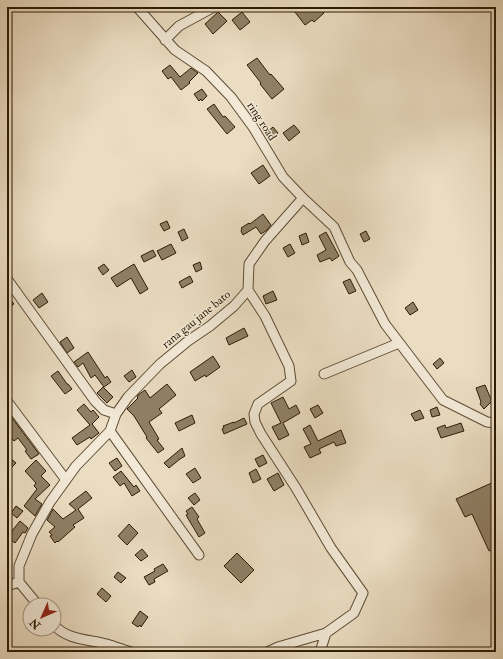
<svg xmlns="http://www.w3.org/2000/svg" width="503" height="659" font-family="'IM FELL Double Pica',serif">
	<style>
		.building { fill: #908067; stroke: #2e1b04 }
		.lines { fill: none; stroke-linecap: round; stroke-linejoin: round }
		.minor-casing { stroke: #5d4c34; stroke-width: 11 }
		.minor { stroke: #f2e9d7; stroke-width: 9 }
		.labels { text-anchor: middle; stroke-width: 3; stroke-linejoin: round; paint-order: stroke }
		.street-label { font-size: 12px; fill: #2e1b04; stroke: #f2e9d7 }
	</style>
	<rect width="100%" height="100%" fill="#ebddc2"/>
	<filter id="stains"><feTurbulence type="fractalNoise" baseFrequency=".005" numOctaves="4"/><feColorMatrix values="0 0 0 0 .2 0 0 0 0 .09 0 0 0 0 .02 0 0 0 .5 -.17"/></filter>
	<radialGradient id="worn" r=".72"><stop offset=".6" stop-color="#630" stop-opacity="0"/><stop offset="1" stop-color="#630" stop-opacity=".3"/></radialGradient>
	<path class="building" d="M291 7H319L324 13 314 22 312 20 305 25Z
		M218 12 227 21 213 34 205 24Z
		M242 12 250 22 240 30 232 20Z
		M257 58 270 75 271 74 284 89 272 99 260 84 261 83 247 65Z
		M170 65 180 77 191 68 198 73 189 82 190 83 181 90 171 77 168 79 162 71Z
		M202 89 207 96 202 101 201 99 199 101 194 94Z
		M214 104 223 117 225 116 235 127 227 134 207 109Z
		M294 125 300 132 289 141 283 133Z
		M273 127 278 133 272 138 267 132Z
		M263 165 270 176 259 184 251 173Z
		M263 214 271 225 267 230 261 234 256 227 243 235 241 231 242 229 241 228 249 223 250 224Z
		M167 221 170 228 164 231 160 224Z
		M184 229 188 238 182 241 178 232Z
		M366 231 370 239 364 242 360 234Z
		M326 232 339 256 332 261 330 258 320 262 317 255 326 250 319 236Z
		M306 233 309 242 302 245 299 236Z
		M171 244 176 253 162 260 157 251Z
		M290 244 295 253 288 257 283 248Z
		M153 250 156 256 144 262 141 256Z
		M200 262 202 269 196 272 193 265Z
		M104 264 109 270 103 275 98 268Z
		M134 264 148 289 140 294 131 278 117 287 111 278Z
		M190 276 193 282 182 288 179 282Z
		M350 279 356 291 349 294 343 282Z
		M273 291 277 300 266 304 263 296Z
		M42 293 48 302 39 308 33 300Z
		M7 295 14 304 7 309Z
		M413 302 418 310 410 315 405 308Z
		M244 328 248 336 229 345 226 338Z
		M67 337 74 348 67 353 60 342Z
		M88 352 105 378 107 376 111 382 104 387 95 375 91 378 83 363 78 367 74 362Z
		M213 356 220 367 206 377 205 375 195 381 190 372Z
		M440 358 444 363 437 369 433 364Z
		M132 370 136 377 129 382 124 376Z
		M58 371 67 384H68L72 389 65 394 51 376Z
		M167 384 176 395 159 409 162 413 149 422 159 439 157 440 164 449 158 453 146 438 147 437 134 416 127 409 138 398 137 397 138 395 145 390 150 398Z
		M485 385 490 397 493 400 484 409 480 404 481 402 476 388Z
		M103 387 113 397 107 403 97 393Z
		M283 397 289 409 296 405 300 413 283 423 289 435 279 440 272 427 281 423 271 403Z
		M84 404 91 412 93 410 99 417 92 424 99 433 91 439 90 437 77 445 72 438 90 425 77 410Z
		M318 405 323 413 315 418 310 409Z
		M437 407 440 415 432 417 430 410Z
		M420 410 424 418 415 421 411 414Z
		M7 411 39 454 31 459 25 451 27 450 18 438 14 441 7 433Z
		M192 415 195 423 179 431 175 423Z
		M244 418 247 424 224 434 222 429 224 428 223 426 234 422V423Z
		M461 423 464 431 441 438 437 428 445 425 446 428Z
		M310 425 318 441 341 430 346 443 336 446 334 442 319 449 321 453 310 458 304 447 311 444 303 429Z
		M182 448 185 456 180 459 169 468 164 463Z
		M7 455 16 463 7 472Z
		M263 455 267 463 259 467 255 459Z
		M117 458 122 466 115 471 109 463Z
		M36 460 46 471 41 476 50 485 35 499 42 504 35 516 24 506 37 489 34 486 36 483 25 471Z
		M195 468 201 478 193 483 186 474Z
		M256 469 261 479 253 483 249 473Z
		M121 471 134 487 136 485 140 491 132 496 124 483 120 486 113 477Z
		M278 473 284 485 274 491 267 479Z
		M496 481V548L489 551 472 514 465 517 456 499Z
		M86 491 92 498 78 509 84 518 73 525 75 527 58 542 57 541 55 543 50 536 52 535 49 532 55 527 47 520 53 509 63 519 76 510 69 504Z
		M195 493 200 500 194 505 188 498Z
		M16 506 23 511 17 518 11 513Z
		M192 507 199 517 197 519 205 533 199 537 186 515 188 514 186 511Z
		M20 521 28 528 25 533 23 532 15 543 7 537Z
		M129 524 138 533 127 545 118 536Z
		M142 549 148 556 141 561 135 555Z
		M237 553 254 570 241 583 224 566Z
		M163 564 168 571 154 579 155 582 149 585 144 577 155 571 154 569Z
		M118 572 126 578 121 583 114 577Z
		M102 588 111 596 106 602 97 594Z
		M140 611 148 617 141 627 140 625 138 627 132 623Z"/>
	<g class="lines">
		<g class="minor-casing">
			<path id="minor" d="M137 7 175 50 206 71 231 97 253 127 283 177 303 198 334 227 350 262 357 270 385 324 443 400 487 422 496 423
				M165 40 179 26 214 7
				M7 279 95 401 104 410 116 414
				M248 290 265 316 289 366 291 381 258 404 254 414 255 422 261 434 296 488 331 548 363 593 354 613 326 633 320 652
				M324 374 399 343
				M7 401 66 480
				M110 431 199 555
				M7 586 19 582
				M38 605 19 582V566L32 534 50 502 76 466 110 431 116 414 128 397 160 364 188 341 210 326 234 306 248 290 249 264 265 241 303 198
				M54 625C68 641 91 639 110 645 117 647 124 650 131 652
				M267 652 278 647 326 633"/>
		</g>
		<use href="#minor" class="minor"/>
	</g>
	<g class="labels">
		<g class="street-label">
			<text transform="translate(262 121) rotate(57)" y="4">ring road</text>
			<text transform="translate(196 319) rotate(-39)" y="4">rana gau jane bato</text>
		</g>
	</g>
	<rect width="503" height="659" fill="none" stroke="#ebddc2" stroke-width="24"/>
	<rect x="8" y="8" width="487" height="643" fill="none" stroke="#2e1b04" stroke-width="2"/>
	<rect x="12" y="12" width="479" height="635" fill="none" stroke="#2e1b04"/>
	<g transform="translate(42 617) rotate(225)"><circle r="19" fill="#f2e9d7" stroke="#a49783"/>
	<path d="M0-3L7 15L0 10L-7 15Z" fill="#8f2418"/>
	<text y="-6" font-size="11" font-weight="bold" text-anchor="middle" fill="#2e1b04">N</text>
	</g>
	<rect width="100%" height="100%" filter="url(#stains)"/>
	<rect width="100%" height="100%" fill="url(#worn)"/>
</svg>
